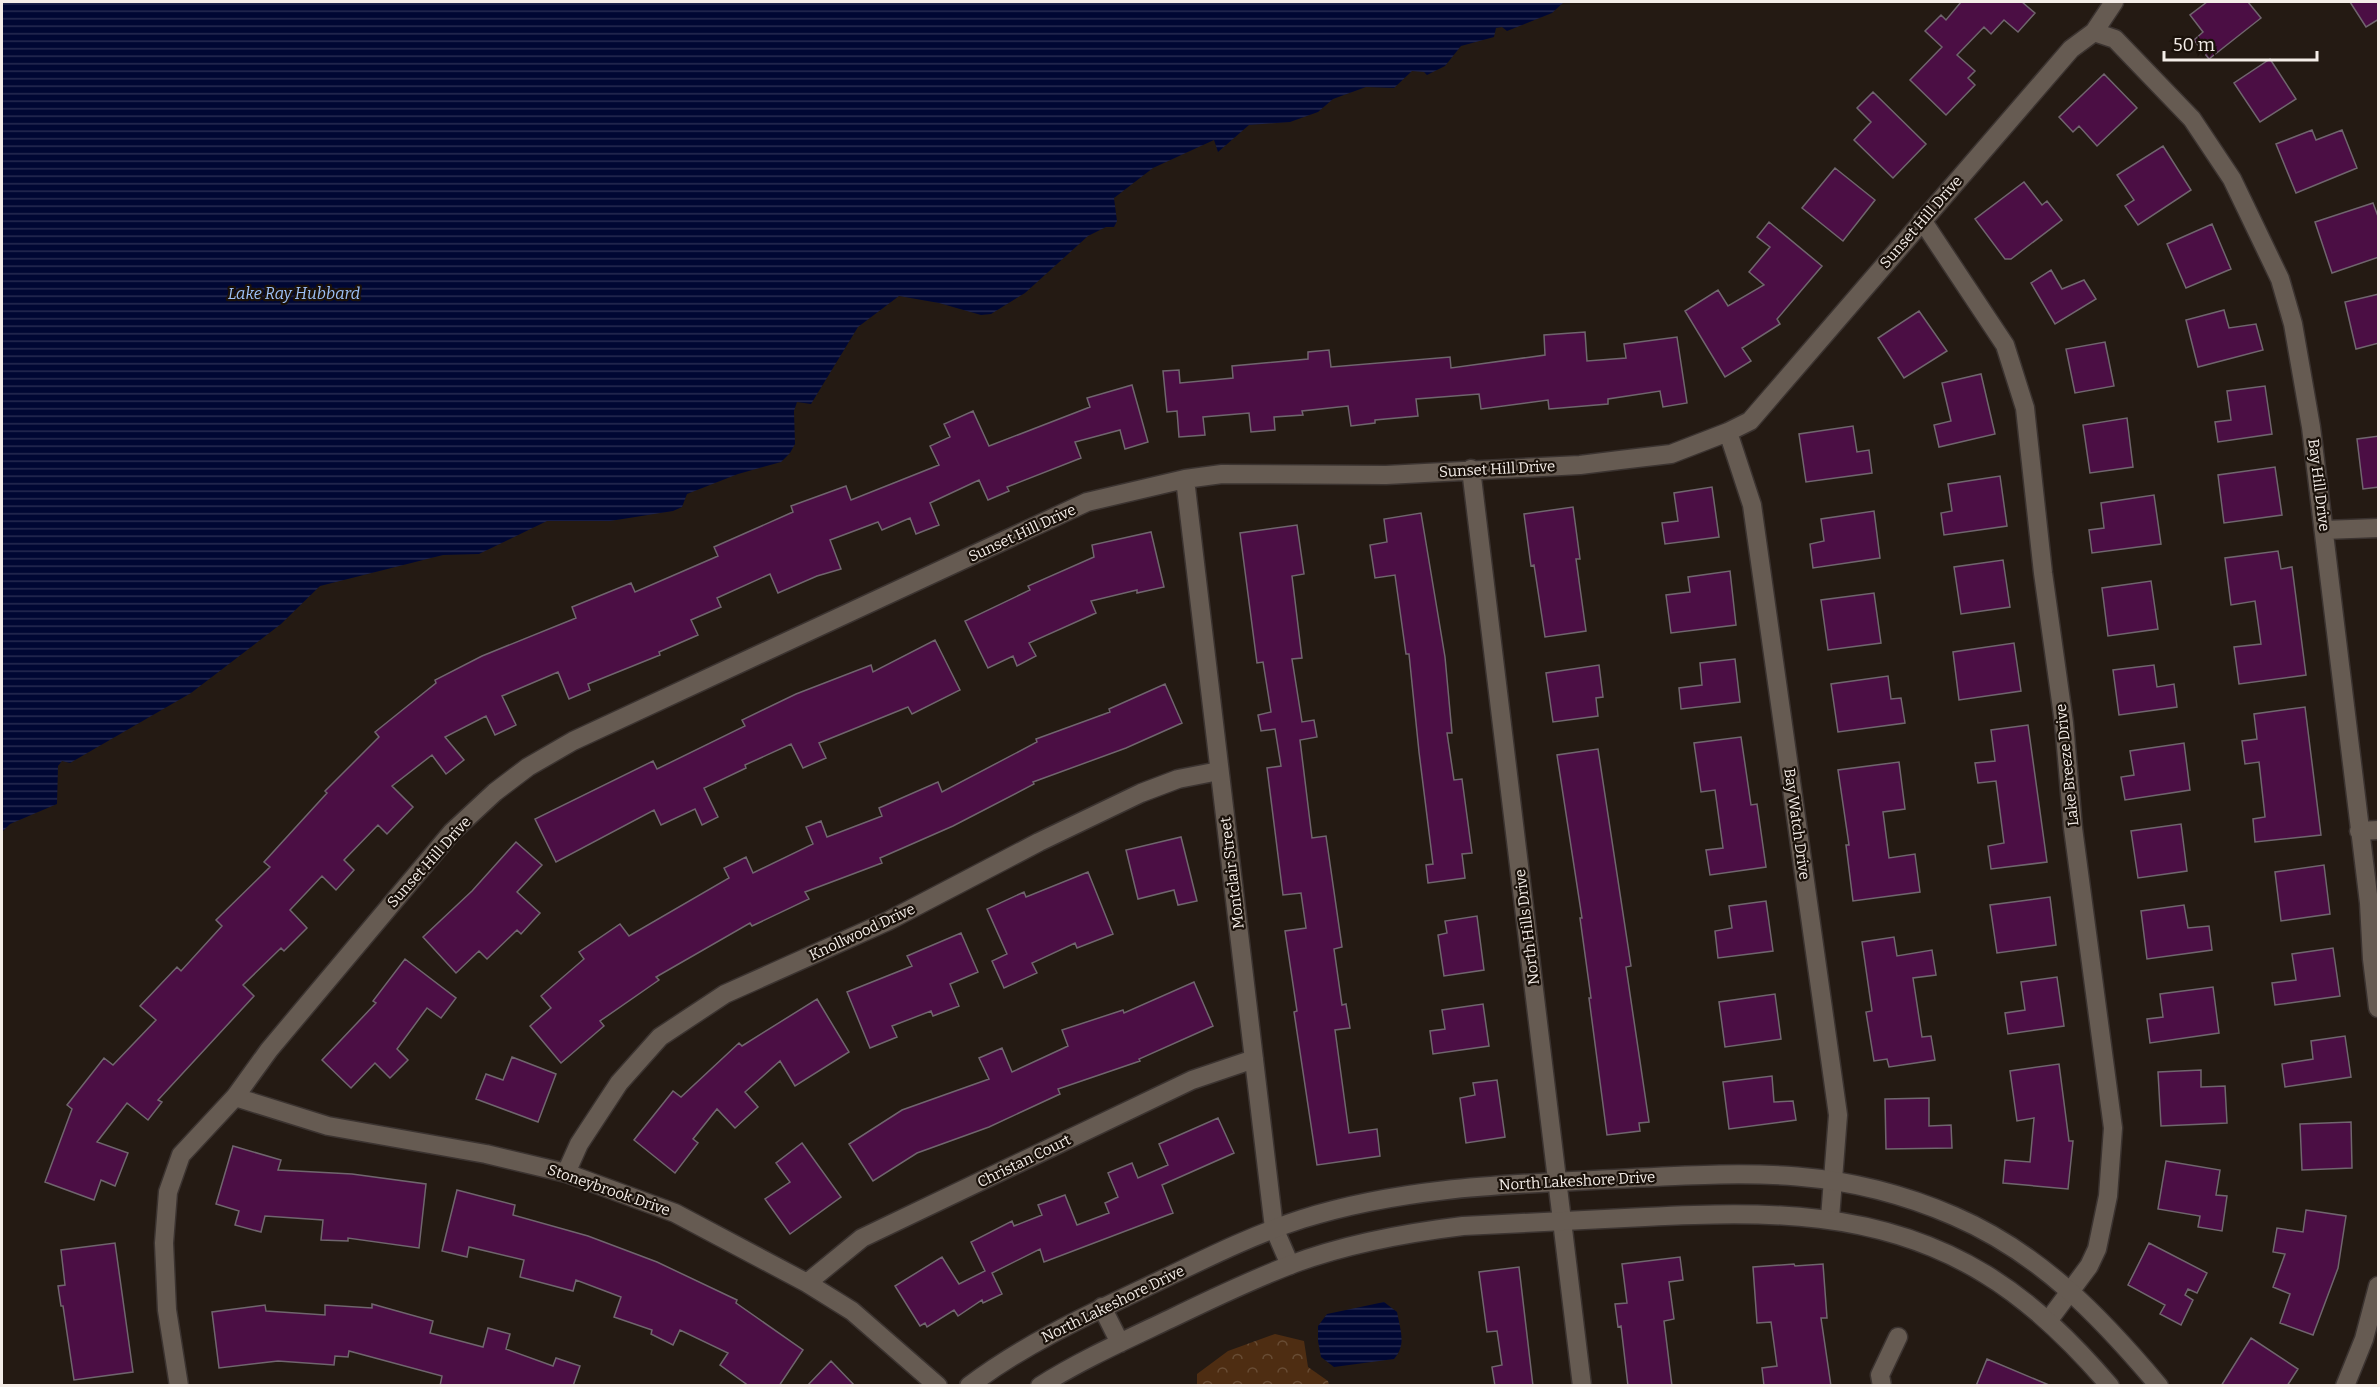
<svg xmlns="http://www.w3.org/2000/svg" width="2380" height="1387" font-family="Bitter,serif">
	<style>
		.forest { fill: url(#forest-crowns) }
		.water { fill: url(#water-rules) }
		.building { fill: #4b0e44; stroke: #70656e; stroke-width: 1.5 }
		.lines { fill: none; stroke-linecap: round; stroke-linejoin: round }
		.minor-casing { stroke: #3b3330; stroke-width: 21 }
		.secondary-casing { stroke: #3b3330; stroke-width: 21 }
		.minor { stroke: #665b52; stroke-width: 18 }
		.secondary { stroke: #665b52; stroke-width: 18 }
		.labels { text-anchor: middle; stroke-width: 4.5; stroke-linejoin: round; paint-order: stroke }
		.street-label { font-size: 15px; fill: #f4ede8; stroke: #1a110a }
		.water-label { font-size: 16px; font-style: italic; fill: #9dc0f6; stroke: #1a110a }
	</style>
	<defs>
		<pattern id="forest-crowns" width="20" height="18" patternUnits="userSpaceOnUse" patternTransform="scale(1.5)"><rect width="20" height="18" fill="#4e2d12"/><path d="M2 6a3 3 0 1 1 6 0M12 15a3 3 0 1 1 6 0" fill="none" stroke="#684c34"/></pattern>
		<pattern id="water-rules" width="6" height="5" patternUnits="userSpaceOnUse" patternTransform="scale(1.5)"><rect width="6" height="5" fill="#000733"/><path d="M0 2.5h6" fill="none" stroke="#262b51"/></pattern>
	</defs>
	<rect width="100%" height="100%" fill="#241a13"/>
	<path class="forest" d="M1275 1334 1304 1341 1308 1367 1328 1381 1329 1385H1197V1374L1228 1351Z"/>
	<path class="water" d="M2 2H1564L1552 13 1507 31 1502 27 1496 28 1494 37 1461 46 1445 66 1427 75 1424 72 1412 71 1394 88 1366 87 1333 99 1318 112 1290 122 1249 125 1218 152 1214 140 1153 168 1114 198 1117 221 1114 227H1106L1088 236 1025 293 991 314 981 315 939 303 899 296 858 327 811 404 797 402 794 411 795 444 790 453 781 462 738 474 687 494 682 507 673 511 610 521H547L479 554 443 555 320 586 281 624 191 693 70 763 62 761 58 766 57 804 10 824 2 832Z
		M1384 1302 1397 1312C1400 1329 1407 1345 1394 1359L1334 1367 1321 1357 1318 1341V1326L1327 1314Z"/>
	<path class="building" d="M1961 2H2022L2035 13 2018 32 2004 20 1991 34 1984 27 1957 55 1975 71 1968 78 1975 85 1946 115 1910 80 1942 47 1925 31 1941 15 1946 20Z
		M2207 2H2248L2261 18 2209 59 2194 40 2203 32 2190 15Z
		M2350 2H2379V19L2366 27Z
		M2270 59 2296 99 2260 122 2234 83Z
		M2104 74 2137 108 2097 146 2079 126 2073 132 2059 117Z
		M1873 92 1926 144 1893 178 1854 140 1871 122 1857 108Z
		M2312 130 2316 140 2342 130 2357 168 2296 193 2276 144Z
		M2163 146 2191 190 2138 225 2125 206 2134 200 2117 175Z
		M1835 168 1875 200 1843 241 1802 208Z
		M2024 182 2042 205 2047 201 2062 220 2011 259H2005L1975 219Z
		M2373 203 2379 219V257L2332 273 2315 222Z
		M1769 222 1822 266 1777 319 1780 324 1742 348 1751 361 1725 377 1685 311 1718 290 1728 306 1764 285 1749 272 1770 247 1757 237Z
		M2212 224 2231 269 2186 288 2167 244Z
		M2051 270 2062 289 2084 280 2096 299 2055 324 2031 283Z
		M2379 294V343L2356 349 2345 302Z
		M2224 310 2229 328 2256 324 2263 350 2198 367 2186 320Z
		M1919 311 1947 351 1904 378 1878 338Z
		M1585 332 1587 361 1626 358 1624 344 1677 337 1687 403 1663 407 1660 391 1608 399V404L1549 409 1548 400 1481 409 1479 394 1416 399 1418 416 1375 420V423L1351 426 1348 406 1302 411 1303 415 1274 417 1275 430 1251 432 1249 413 1203 417 1205 435 1179 437 1177 411 1167 412 1163 371 1179 370 1180 383 1233 378 1232 366 1308 359V352L1329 350 1331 367 1450 357 1451 368 1545 355 1544 335Z
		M2105 342 2114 386 2075 393 2066 349Z
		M1981 374 1995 434 1939 447 1934 425 1951 421 1942 383Z
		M1132 385 1148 442 1125 449 1120 430 1075 442 1081 458 1007 487 1009 491 988 500 979 480 930 503 939 525 916 534 910 518 882 530 878 522 830 540 841 569 817 576 778 593 770 574 717 598 721 607 691 620 698 635 659 652 660 655 588 684 590 690 569 699 558 672 502 696 516 725 495 735 486 716 445 737 464 760 446 774 432 755 392 786 413 807 387 834 378 825 344 860 354 870 336 890 322 876 290 910 307 928 284 951 281 948 243 985 254 996 158 1100 162 1102 148 1120 127 1103 97 1142 128 1153 115 1186 101 1180 94 1200 45 1182 72 1109 67 1105 104 1058 113 1065 156 1020 140 1006 177 967 181 971 222 926 216 920 270 867 264 862 327 793 325 791 379 737 375 732 436 683 435 680 482 656 576 618 572 607 631 583 635 592 718 556 714 547 793 512 791 506 846 486 851 500 939 465 930 446 950 437 944 424 973 411 989 446 1090 407 1087 398Z
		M2265 386 2272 434 2218 442 2215 422 2231 420 2227 391Z
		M2127 418 2133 467 2090 473 2083 425Z
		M1853 426 1857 452 1869 450 1872 473 1806 482 1799 434Z
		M2379 436V487L2363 489 2357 439Z
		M2275 467 2282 515 2224 523 2218 475Z
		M2000 476 2007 526 1944 535 1941 513 1952 511 1948 484Z
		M1712 487 1719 537 1665 544 1662 523 1678 521 1674 493Z
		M2154 495 2161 544 2092 553 2089 530 2104 528 2101 503Z
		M1573 507 1580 559H1576L1586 631 1545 637 1534 565 1531 566 1524 514Z
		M1874 511 1880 558 1813 568 1810 544 1824 541 1821 519Z
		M1421 513 1445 657 1452 733H1447L1454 780 1462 779 1472 853 1462 854 1465 878 1428 883 1426 865 1433 864 1419 752 1409 654H1406L1395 575 1375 578 1370 545 1387 542 1384 519Z
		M1297 525 1304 574 1292 576 1302 658 1292 659 1302 722 1314 720 1317 737 1300 740 1312 838 1326 836 1342 947 1334 949 1342 1005 1346 1004 1350 1028 1335 1030 1349 1133 1377 1129 1380 1156 1317 1165 1294 1012 1297 1011 1285 931 1306 928 1301 893 1283 895 1267 768 1281 766 1275 729 1261 731 1258 715 1271 712 1263 662 1257 663 1240 533Z
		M1151 532 1164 587 1137 593V590L1091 601 1096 613 1029 643 1036 656 1017 666 1013 656 988 668 965 621 1030 590 1028 586 1094 557 1092 545Z
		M2278 551 2281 569 2292 567 2306 675 2239 684 2234 647 2261 644 2255 601 2231 605 2225 558Z
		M2003 560 2010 607 1961 614 1954 567Z
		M1730 571 1736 625 1671 633 1666 595 1690 592 1688 577Z
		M2151 581 2158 629 2108 636 2102 588Z
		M1874 593 1881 643 1828 650 1821 600Z
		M935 640 960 690 912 714 908 707 819 743 826 758 803 768 791 744 745 765 746 768 704 788 718 817 702 825 695 809 661 825 654 810 556 862 535 819 653 761 657 769 745 726 742 720 796 694 871 665 873 672Z
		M2014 643 2021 691 1959 700 1953 652Z
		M1735 659 1740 702 1681 709 1679 688 1702 685 1700 663Z
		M1599 665 1603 697 1596 698 1598 716 1553 722 1546 673Z
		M2154 665 2157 687 2174 684 2177 707 2119 715 2113 670Z
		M1888 676 1891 699 1901 698 1905 723 1838 732 1831 684Z
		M1165 684 1182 723 1126 748 1033 782 1034 784 953 826 880 858 882 863 805 892 809 899 752 926 750 923 656 977 659 980 600 1021 604 1026 561 1063 530 1026 551 1008 541 996 584 959 579 952 620 924 629 936 729 878 724 868 746 857 753 873 813 844 806 827 821 821 827 837 882 816 879 808 938 782 942 792 1037 742 1036 739 1110 712 1109 709Z
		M2305 707 2321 835 2255 842 2253 819 2265 817 2259 762 2245 764 2242 741 2257 739 2254 714Z
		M2028 725 2047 862 1991 869 1988 846 2004 843 1996 781 1978 783 1975 763 1995 761 1991 730Z
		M1741 737 1751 805 1757 804 1766 867 1710 875 1706 850 1723 848 1715 790 1701 792 1694 743Z
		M2184 743 2190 790 2125 800 2121 777 2134 775 2130 751Z
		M1598 749 1631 966 1626 967 1649 1122 1639 1123 1640 1131 1607 1135 1589 998H1591L1580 918H1582L1557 755Z
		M1899 762 1905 809 1883 812 1889 858 1915 854 1920 892 1853 901 1846 845H1849L1838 770Z
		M2181 824 2187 871 2138 878 2131 831Z
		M1181 837 1197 901 1178 905 1174 890 1138 899 1126 850Z
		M516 842 542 865 517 892 540 913 521 934 517 930 487 959 479 951 456 973 423 937 472 891Z
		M2324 865 2330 914 2281 921 2275 872Z
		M1088 872 1113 934 1077 948 1075 943 1032 963 1037 973 1004 988 992 961 1007 954 987 909 1024 892 1026 897Z
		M2050 897 2056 945 1997 953 1990 905Z
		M1766 901 1773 951 1718 958 1715 931 1732 928 1729 906Z
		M2184 905 2188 928 2209 926 2212 950 2147 959 2141 911Z
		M1477 916 1484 970 1444 976 1438 935 1447 933 1445 921Z
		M961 933 978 972 950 984 959 1006 933 1016 931 1011 892 1026 897 1037 870 1048 847 992 912 966 907 956Z
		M1894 937 1897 956 1932 950 1936 975 1913 978 1922 1037 1931 1036 1935 1060 1889 1067 1887 1059 1874 1061 1866 1012 1872 1011 1862 942Z
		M2333 948 2340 996 2275 1005 2272 983 2296 980 2292 954Z
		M405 959 456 998 441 1018 427 1008 397 1049 408 1060 390 1078 375 1063 351 1088 322 1060 376 1003 373 1001Z
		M2057 977 2064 1026 2008 1034 2005 1013 2025 1010 2021 982Z
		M1194 982 1213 1026 1139 1059 1140 1061 1058 1089 1060 1094 989 1127 917 1153 873 1181 849 1144 902 1110 989 1079 979 1058 1002 1048 1012 1072 1068 1046 1062 1030 1123 1010 1124 1013Z
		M2213 987 2219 1033 2150 1043 2147 1019 2163 1017 2160 994Z
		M1775 994 1781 1039 1725 1047 1719 1002Z
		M817 999 849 1052 795 1086 780 1061 745 1092 758 1107 735 1128 717 1109 693 1139 698 1143 675 1173 634 1140 673 1091 681 1097 739 1043 742 1046Z
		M1483 1004 1489 1046 1433 1054 1430 1031 1445 1029 1442 1010Z
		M2345 1036 2351 1077 2285 1087 2282 1064 2313 1059 2311 1041Z
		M512 1057 556 1074 538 1122 476 1099 486 1074 503 1080Z
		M2059 1064 2069 1141H2073L2068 1189 2003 1183 2005 1160 2030 1162 2034 1118 2017 1121 2010 1071Z
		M2201 1070V1087L2225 1086 2227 1123 2161 1126 2158 1072Z
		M1772 1076 1774 1102 1793 1101 1796 1120 1729 1129 1723 1082Z
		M1497 1080 1505 1137 1466 1143 1460 1098 1475 1095 1473 1083Z
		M1929 1098V1126L1951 1125 1952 1148 1886 1149 1885 1099Z
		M1218 1118 1234 1153 1162 1185 1173 1213 1044 1262 1040 1249 992 1273 1002 1294 983 1303 982 1300 958 1316 954 1310 927 1327 925 1323 920 1326 895 1286 942 1257 959 1284 985 1271 971 1242 1012 1221 1014 1226 1042 1215 1038 1205 1065 1195 1077 1225 1109 1213 1105 1203 1118 1197 1108 1173 1132 1163 1138 1178 1168 1165 1159 1144Z
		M2351 1122 2352 1168 2302 1170 2300 1124Z
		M802 1143 841 1197 790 1234 765 1199 790 1182 776 1163Z
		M233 1146 281 1160 278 1170 352 1174 426 1184 419 1248 348 1238V1241L321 1240 323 1220 265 1216 261 1232 235 1225 239 1211 216 1204Z
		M2166 1161 2220 1170 2216 1195 2227 1196 2222 1231 2198 1227 2200 1216 2158 1209Z
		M457 1190 515 1205 513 1215 588 1236 657 1262 737 1300 736 1303 803 1350 779 1386H749L720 1365 728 1353 680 1330 673 1345 651 1334 652 1330 614 1317 621 1297 576 1280 573 1291 520 1277 524 1260 469 1247 467 1257 442 1251Z
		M2306 1210 2346 1216 2338 1268 2313 1335 2280 1323 2290 1294 2273 1287 2285 1254 2273 1252 2277 1228 2303 1232Z
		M115 1243 133 1372 74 1380 63 1306H61L58 1286 65 1285 61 1250Z
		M2149 1243 2207 1273 2197 1293 2188 1289 2185 1295 2193 1300 2181 1325 2160 1314 2165 1305 2128 1285Z
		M1680 1257 1683 1280 1669 1282 1674 1319 1664 1321 1672 1386H1628L1621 1326 1618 1327 1615 1304 1627 1303 1622 1264Z
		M1794 1264 1795 1266 1823 1264 1827 1318H1821L1831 1386H1764L1762 1368 1777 1366 1771 1322 1757 1323 1753 1267Z
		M1519 1267 1533 1386H1495L1492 1367 1502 1365 1497 1331 1487 1332 1479 1272Z
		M372 1304 433 1321 430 1333 483 1347 488 1328 510 1334 506 1349 553 1366 556 1358 580 1366 573 1386H440L442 1376 349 1351 348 1357 335 1356 334 1365 278 1361 219 1368 212 1312 265 1305 266 1311 325 1315V1305L372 1308Z
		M2251 1338 2298 1369 2287 1386H2221Z
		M1987 1359 2049 1385V1386H1976Z
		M831 1361 855 1386H807Z"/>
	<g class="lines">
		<g class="minor-casing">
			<path id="minor" d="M2094 32 2115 39 2192 119 2232 179 2280 279 2293 324 2311 427 2369 903 2372 959 2378 1008
				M1922 220 2005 345 2025 408 2043 573 2064 723 2073 828 2113 1128 2108 1196 2097 1249 2089 1266 2048 1321
				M1728 432 1752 505 1838 1115 1830 1218
				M1471 469 1582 1386
				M1185 479 1274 1228 1290 1265
				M2324 530 2378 528
				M2359 831 2378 830
				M235 1097 328 1126 486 1154 566 1173 675 1213 807 1283 852 1311 938 1386
				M566 1173 579 1144 619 1083 660 1037 725 994 888 921 1039 842 1141 793 1178 779 1219 771
				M807 1283 862 1238 1192 1080 1254 1059
				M179 1386 167 1310 164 1243 168 1192 181 1155 235 1097 269 1050 452 832 495 792 528 767 573 741 1087 502 1185 479 1222 474 1386 475 1580 465 1620 460 1671 454 1728 432 1750 421 2071 49 2094 32 2114 2
				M1882 1386 1880 1375 1898 1337
				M2345 1386 2364 1339 2378 1286"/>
		</g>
		<g class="secondary-casing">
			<path id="secondary" d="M1102 1307 1120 1343
				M969 1386C1022 1346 1081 1318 1140 1290 1193 1265 1246 1237 1302 1219 1410 1185 1521 1184 1633 1178 1752 1172 1841 1167 1954 1216 2040 1253 2100 1316 2159 1386
				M1040 1386C1081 1360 1126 1340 1170 1319 1209 1300 1249 1281 1290 1265 1345 1244 1405 1233 1463 1226 1524 1223 1584 1220 1645 1217 1764 1211 1879 1209 1985 1274 2033 1303 2073 1343 2110 1386"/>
		</g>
		<use href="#minor" class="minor"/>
		<use href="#secondary" class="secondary"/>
	</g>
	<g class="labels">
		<g class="street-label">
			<text transform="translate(1921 222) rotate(-49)" y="5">Sunset Hill Drive</text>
			<text transform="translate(1497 469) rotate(-3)" y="5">Sunset Hill Drive</text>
			<text transform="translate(2319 485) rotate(83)" y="5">Bay Hill Drive</text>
			<text transform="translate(1022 533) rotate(-25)" y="5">Sunset Hill Drive</text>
			<text transform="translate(2067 765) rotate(-96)" y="5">Lake Breeze Drive</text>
			<text transform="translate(1797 824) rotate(82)" y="5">Bay Watch Drive</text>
			<text transform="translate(429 862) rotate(-48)" y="5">Sunset Hill Drive</text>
			<text transform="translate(1232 873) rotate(-97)" y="5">Montclair Street</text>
			<text transform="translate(1527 927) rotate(-97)" y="5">North Hills Drive</text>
			<text transform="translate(862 932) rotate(-25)" y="5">Knollwood Drive</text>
			<text transform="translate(1024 1161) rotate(-26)" y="5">Christan Court</text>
			<text transform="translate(1577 1181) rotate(-3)" y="5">North Lakeshore Drive</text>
			<text transform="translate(609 1190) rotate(19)" y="5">Stoneybrook Drive</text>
			<text transform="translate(1113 1304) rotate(-26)" y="5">North Lakeshore Drive</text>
		</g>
		<g class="water-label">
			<text x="294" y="299">Lake Ray Hubbard</text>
		</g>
	</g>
	<rect width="2380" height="1387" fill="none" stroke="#f4ede8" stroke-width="6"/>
	<path d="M2164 51v9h153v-9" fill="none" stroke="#f4ede8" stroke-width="3"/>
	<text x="2173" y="51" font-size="18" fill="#f4ede8" stroke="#1a110a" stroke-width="4.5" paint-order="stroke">50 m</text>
</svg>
